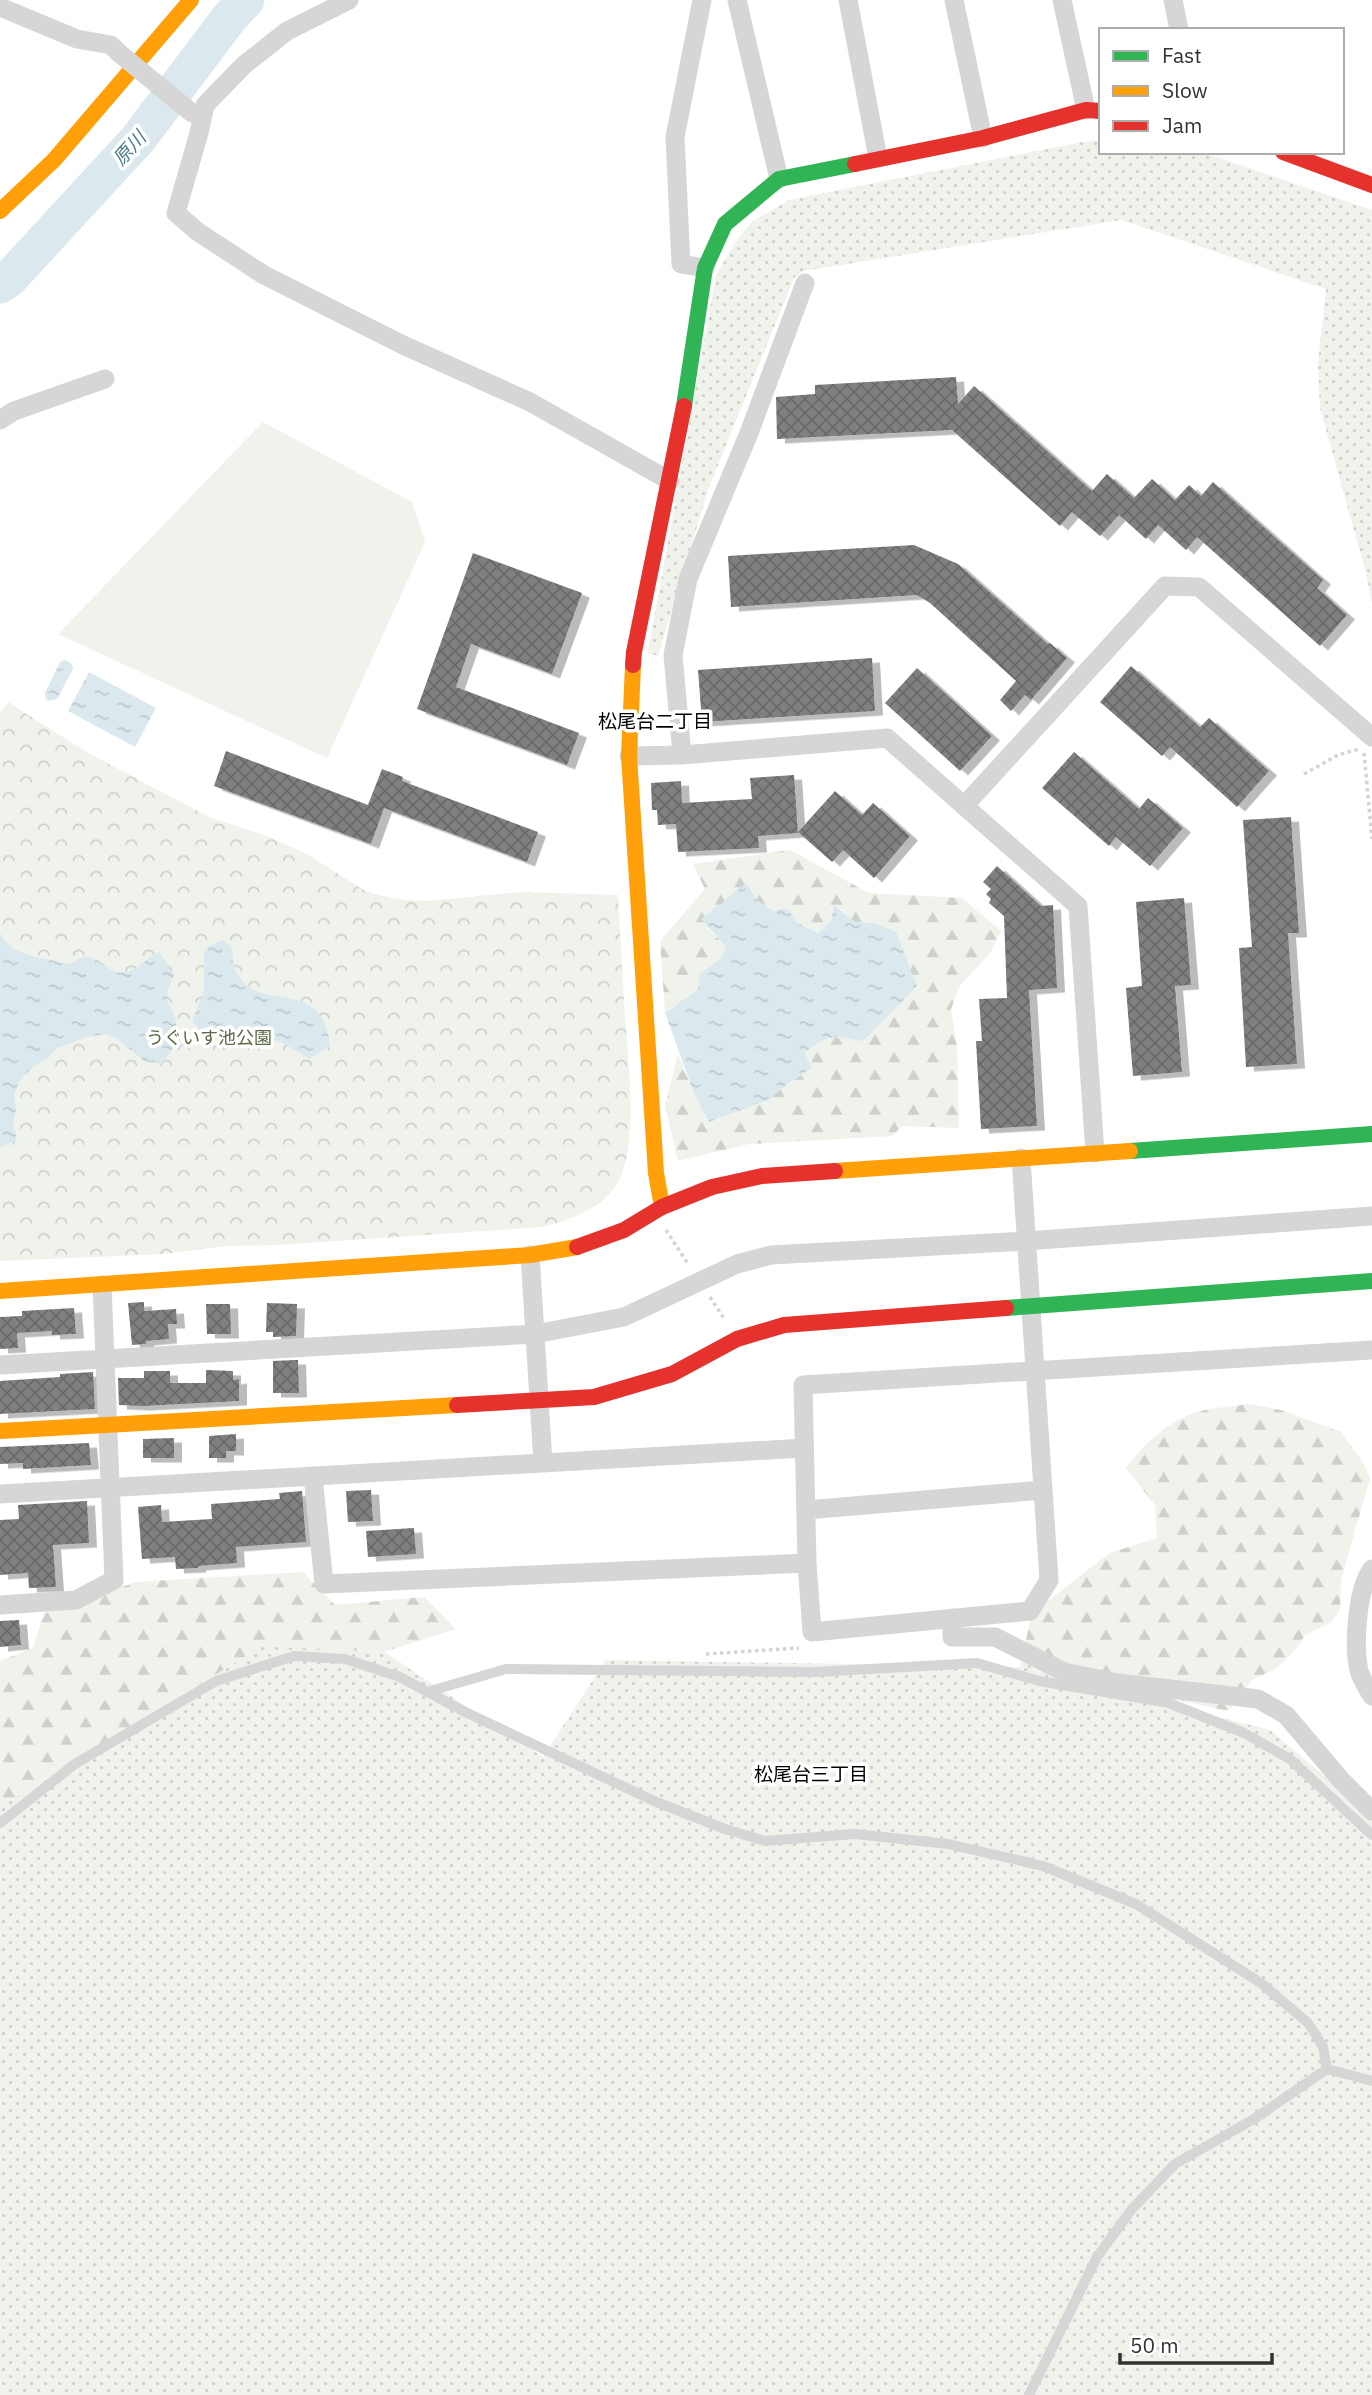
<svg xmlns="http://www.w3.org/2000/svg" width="1372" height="2395" font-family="'IBM Plex Sans','Noto Sans JP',sans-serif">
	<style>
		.grass { fill: url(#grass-dots) }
		.forest { fill: url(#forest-firs) }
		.park { fill: url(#park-crowns) }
		.pitch { fill: #f0f2ec }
		.water { fill: url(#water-ripples) }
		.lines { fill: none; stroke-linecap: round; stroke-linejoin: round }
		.river { stroke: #dbe9ee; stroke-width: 37 }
		.building { fill: url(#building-cross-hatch); filter: url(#shadow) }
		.path { stroke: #d4d4d4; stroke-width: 3.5; stroke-dasharray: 3.5 3.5; stroke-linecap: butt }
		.lane { stroke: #d6d6d6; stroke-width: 10 }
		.street { stroke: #d6d6d6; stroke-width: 19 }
		.fast { stroke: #30b455; stroke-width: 16 }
		.slow { stroke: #ff9f0a; stroke-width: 16 }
		.jam { stroke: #e5322d; stroke-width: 16 }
		.street-bridge { stroke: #d6d6d6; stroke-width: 19 }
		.labels { text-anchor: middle; stroke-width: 7; stroke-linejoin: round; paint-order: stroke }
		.park-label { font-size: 18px; fill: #5b6944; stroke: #fff }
		.water-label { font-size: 19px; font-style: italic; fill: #487c8c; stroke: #fff }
		.neighbourhood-label { font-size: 19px; fill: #000; stroke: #fff }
	</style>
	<defs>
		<pattern id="grass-dots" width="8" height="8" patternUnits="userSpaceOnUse" patternTransform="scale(1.75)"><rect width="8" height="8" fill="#f0f2ec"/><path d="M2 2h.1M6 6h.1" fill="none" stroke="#ced0cb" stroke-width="1.8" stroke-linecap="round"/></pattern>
		<pattern id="forest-firs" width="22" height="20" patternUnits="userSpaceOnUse" patternTransform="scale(1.75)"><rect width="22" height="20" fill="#f0f2ec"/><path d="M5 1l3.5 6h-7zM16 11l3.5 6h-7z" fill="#ced0cb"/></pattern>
		<pattern id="park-crowns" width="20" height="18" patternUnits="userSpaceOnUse" patternTransform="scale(1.75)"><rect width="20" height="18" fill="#f0f2ec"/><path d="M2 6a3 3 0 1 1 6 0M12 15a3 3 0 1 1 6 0" fill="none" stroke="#ced0cb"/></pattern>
		<pattern id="water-ripples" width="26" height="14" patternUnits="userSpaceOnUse" patternTransform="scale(1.75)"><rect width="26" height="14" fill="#dbe9ee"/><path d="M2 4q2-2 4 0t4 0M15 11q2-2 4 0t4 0" fill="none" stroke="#bcc8cd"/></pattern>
		<pattern id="building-cross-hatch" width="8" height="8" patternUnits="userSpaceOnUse" patternTransform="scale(1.75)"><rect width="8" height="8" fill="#808080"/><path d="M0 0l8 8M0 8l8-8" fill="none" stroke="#696969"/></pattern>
		<filter id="shadow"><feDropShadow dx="8" dy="4.5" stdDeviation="0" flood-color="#0004"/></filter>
	</defs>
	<rect width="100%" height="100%" fill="#fff"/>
	<path class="grass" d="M1101 140V152H1202L1372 210V603L1366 573 1320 408 1318 364 1326 289 1121 220 803 271 794 278 709 487 658 656 648 653 716 275 736 241 752 222 789 200 1082 142Z
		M262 1646 384 1652 543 1757 606 1660 1023 1667 1270 1730 1372 1816V2395H0V1807Z"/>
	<path class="forest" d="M790 850 869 893 962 898 1001 931 990 953 959 987 951 1009 957 1047 959 1128 902 1126 892 1136 749 1144 678 1161 665 1106 678 1054 695 1096 710 1122 768 1100 787 1084 812 1068 805 1053 822 1039 842 1037 875 923 855 922 835 905 831 921 818 933 798 923 787 909 773 912 757 901 746 884 707 927 726 947 721 958 699 989 665 1013 660 941 705 889 693 864Z
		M1248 1404 1281 1410 1341 1432 1364 1464 1370 1478 1341 1580 1340 1610 1331 1622 1305 1635 1297 1648 1276 1669 1253 1679 1228 1711 1020 1666 1032 1613 1110 1553 1157 1538 1155 1505 1126 1468C1144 1444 1169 1420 1198 1412 1214 1407 1232 1407 1248 1404Z
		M303 1572 335 1605 424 1597 456 1629 384 1652 262 1646 0 1807V1661L33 1648 44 1613 136 1582Z"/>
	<path class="park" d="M8 702 88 753 209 817 264 835 307 854 365 891 378 895 403 900 429 901 521 892 618 895C620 936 623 977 625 1018 628 1060 641 1158 612 1191 596 1211 566 1221 542 1227L277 1245 226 1246 164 1254 0 1261V713Z"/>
	<path class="pitch" d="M263 422 412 502 425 542 327 758 58 634Z"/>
	<path class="water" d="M65 660 72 664 73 669 57 699 50 701 46 699 45 693 60 662Z
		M89 672 156 708 135 747 68 711Z
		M746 883 757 900 773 911 787 908 798 923 818 933 831 921 834 905 855 922 875 923 896 932 917 986 863 1041C834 1036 828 1033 805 1053L812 1068 787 1084 769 1100 709 1122 695 1096 665 1013 699 989V975L721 958 726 947 701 919Z
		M0 933C10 953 31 956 51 960 56 961 62 964 67 964 75 962 80 956 88 957 103 958 109 976 127 972 139 969 148 956 160 952L174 975C170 984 166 992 168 1002 169 1008 174 1011 175 1017 179 1034 174 1052 161 1064L144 1061 117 1039 105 1034 87 1037 57 1048 47 1059 34 1066 20 1080 14 1094 16 1110 13 1124 17 1140 0 1147Z
		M223 940 232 948C233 954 232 963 235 969 257 1019 322 971 330 1046L310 1059 283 1043 252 1032 241 1037C223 1028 209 1039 192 1022L204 991V952L210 945Z"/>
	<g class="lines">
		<path class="river" d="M0 285 9 279 138 139 230 17 246 0"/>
	</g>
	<path class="building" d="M956 377 958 404 974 386 1092 491 1107 474 1134 498 1152 479 1175 500 1189 485 1201 496 1213 482 1323 580 1317 588 1347 615 1320 646 1197 537 1186 550 1158 525 1146 539 1119 515 1100 536 1072 512 1060 526 952 430 777 439 776 397 815 394V385Z
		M914 545 958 564 1048 644 1050 643 1067 658 1031 700 1025 695 1011 711 1000 700 1016 681 930 603 917 595 731 607 728 556Z
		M473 553 582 593 552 674 471 644 456 687 579 733 567 765 417 709Z
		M872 658 875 711 702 722 698 670Z
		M1131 666 1200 727 1209 718 1269 771 1237 807 1170 747 1162 756 1100 702Z
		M917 668 992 736 960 771 885 703Z
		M226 751 368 805 382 769 403 777 402 781 538 832 527 862 384 808 371 844 214 786Z
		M1074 752 1139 809 1148 798 1183 828 1150 866 1116 837 1109 846 1042 788Z
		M794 775 798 833 758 836 759 848 678 852 676 824 658 825 657 810H652L651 783 681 781 682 803 752 799 750 778Z
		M835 791 862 815 873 803 910 836 874 878 843 850 832 862 798 832Z
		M1291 817 1299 933H1288L1297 1064 1246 1067 1239 948 1252 947 1243 820Z
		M997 866 1041 906 1053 905 1057 988 1029 990 1037 1126 981 1129 976 1041H982L979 999 1007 998 1004 916 989 903 991 899 986 894 991 889 983 882Z
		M1184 898 1191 985 1175 986 1182 1072 1133 1076 1126 988 1142 986 1136 902Z
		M144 1302V1311L176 1309 177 1324H168L169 1339 146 1341V1344L132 1345 128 1303Z
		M267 1303 297 1304 296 1336 273 1337V1332H266Z
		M206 1304H230L231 1334H207Z
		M74 1308 76 1334 52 1335V1331L17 1333 18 1348 0 1349V1317L22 1316V1311Z
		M295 1360H298L299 1393H273V1361Z
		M206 1370 233 1371V1380L239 1379V1401L143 1406 119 1405 118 1378H144V1371H170V1383H206Z
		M93 1372 95 1409 0 1414V1381L60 1377V1374Z
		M236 1434V1451H226V1458H209V1436Z
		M174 1438V1458H143V1439Z
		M89 1443 91 1465 23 1469V1463L0 1464V1447Z
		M371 1490 373 1521 348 1522 346 1491Z
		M302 1491 306 1542 236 1547 237 1563 198 1566V1568L176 1569 175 1557 142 1559 138 1507 161 1505 162 1522 212 1519 211 1504 280 1499 279 1493Z
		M87 1501 89 1543 53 1545 56 1587 29 1588 28 1573 0 1575V1520L19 1519 18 1505Z
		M414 1528 416 1554 368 1557 366 1531Z
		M19 1620 21 1645 0 1647V1621Z"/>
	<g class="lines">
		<path class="path" d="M1364 753 1372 839
			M1304 774 1338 755 1359 749
			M666 1230 688 1264
			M710 1297 725 1320
			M706 1654 799 1648"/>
		<path class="lane" d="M427 1692 506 1669 816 1672 977 1663 1039 1681 1169 1703 1244 1733 1290 1759 1372 1835
			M0 1823 75 1764 216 1681 294 1656 345 1659 400 1677 463 1711 654 1801 725 1829 765 1841 855 1834 948 1844 1043 1866 1136 1904 1261 1983 1307 2022 1314 2032 1323 2047 1327 2069
			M1029 2395 1097 2257 1132 2209 1175 2164 1254 2119 1327 2069 1372 2081"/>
		<path class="street" d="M349 0 287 31 244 65 205 105 199 133 176 213 198 232 264 275 403 345 530 402 670 481
			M702 0 675 137 681 264 705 268
			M737 0 779 179
			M848 0 878 158
			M954 0 983 138
			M1062 0 1086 110
			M1173 0 1179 30
			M0 7 77 39 111 45 119 53
			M0 420 14 411 105 379
			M682 755 673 655 688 579 749 433 805 283
			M629 756 682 755 887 738 1078 906 1095 1153
			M964 806 1165 586 1199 587 1372 737
			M530 1255 543 1463
			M0 1365 535 1334 624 1317 737 1264 771 1255 1026 1241 1372 1216
			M313 1476 324 1584 807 1563 812 1632 1030 1611 1049 1580 1021 1158
			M0 1494 804 1448
			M806 1510 1043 1490
			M807 1563 803 1385 1372 1350
			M1372 1569C1357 1589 1354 1642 1358 1666 1359 1676 1367 1687 1372 1696
			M0 1605 76 1600 114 1580 102 1285
			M952 1618V1637H995L1064 1672 1118 1683 1258 1699 1286 1715 1341 1780 1372 1811"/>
		<path class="fast" d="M684 406 705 268 725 224 779 179 855 164
			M1130 1151 1372 1134
			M1006 1308 1372 1281"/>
		<path class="slow" d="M0 211 54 160 191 0
			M633 665 629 756 656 1173 662 1207
			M835 1171 1130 1151
			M0 1291 530 1255 577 1247
			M0 1431 457 1405"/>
		<path class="jam" d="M1283 152 1372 185
			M855 164 983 138 1086 110 1101 111
			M633 665 634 652 684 406
			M577 1247 624 1230 662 1207 712 1187 762 1176 835 1171
			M457 1405 594 1397 672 1374 737 1339 784 1325 1006 1308"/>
		<path class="street-bridge" d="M119 53 192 113"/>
	</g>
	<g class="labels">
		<g class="park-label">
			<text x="209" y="1044">うぐいす池公園</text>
		</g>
		<g class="water-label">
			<text transform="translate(129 148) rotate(-48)" y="7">原川</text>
		</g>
		<g class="neighbourhood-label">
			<text x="655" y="728">松尾台二丁目</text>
			<text x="811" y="1781">松尾台三丁目</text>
		</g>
	</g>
	<rect x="1099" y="28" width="245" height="126" fill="#ffffff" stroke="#adadad" stroke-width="2"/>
	<rect x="1113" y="51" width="35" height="10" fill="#30b455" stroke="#adadad" stroke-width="2"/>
	<text x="1162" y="63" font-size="21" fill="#323232">Fast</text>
	<rect x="1113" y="86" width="35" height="10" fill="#ff9f0a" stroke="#adadad" stroke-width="2"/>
	<text x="1162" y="98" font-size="21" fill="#323232">Slow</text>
	<rect x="1113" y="121" width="35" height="10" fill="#e5322d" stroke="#adadad" stroke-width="2"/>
	<text x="1162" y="133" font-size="21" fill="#323232">Jam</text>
	<path d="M1120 2353v10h152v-10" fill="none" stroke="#323232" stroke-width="3.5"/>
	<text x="1130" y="2353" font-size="21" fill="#323232" stroke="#ffffff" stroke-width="5" paint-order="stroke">50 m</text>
</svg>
